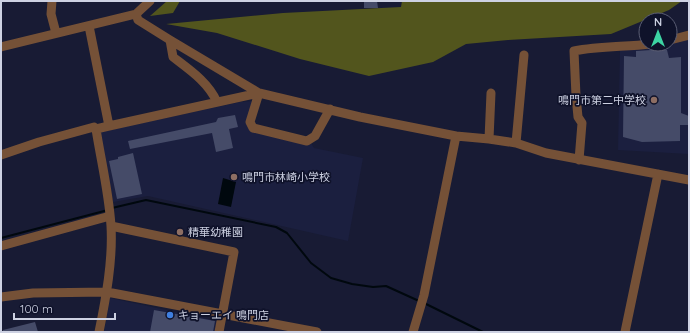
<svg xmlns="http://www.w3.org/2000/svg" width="690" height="333" font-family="Quicksand,'Noto Sans JP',sans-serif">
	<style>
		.built { fill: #1b1f3f }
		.forest { fill: #52551d }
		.water { fill: #00080e }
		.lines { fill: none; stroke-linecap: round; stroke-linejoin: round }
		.stream { stroke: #00080e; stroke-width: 2 }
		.building { fill: #454b68 }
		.minor { stroke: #755137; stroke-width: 9 }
		.education-dot { fill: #8d6e63; stroke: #0f122a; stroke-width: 1.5 }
		.shop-dot { fill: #3f7fe0; stroke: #0f122a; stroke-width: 1.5 }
		.labels { text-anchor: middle; stroke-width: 3.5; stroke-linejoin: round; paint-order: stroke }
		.poi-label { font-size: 11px; fill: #cdd1e2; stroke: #0f122a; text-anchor: start }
	</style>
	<rect width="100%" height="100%" fill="#181b34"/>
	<path class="built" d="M689 37V154L618 150 620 50 670 44Z
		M253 101 249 123 311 143 314 148 363 158 348 241 148 196 113 202 100 132 240 102Z
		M110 298 218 321 216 332H104Z"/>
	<path class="forest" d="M167 1H180L173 13 150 16Z
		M402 1H682L669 10 611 34 508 40 466 44 433 62 369 76 300 59 217 33 166 24 283 13 401 7Z"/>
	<path class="water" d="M223 178 236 182 231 207 218 204Z"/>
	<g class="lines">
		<path class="stream" d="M112 208 146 200 276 227 287 233 311 263 331 278 352 284 373 287 386 286 419 301
			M1 238 108 210
			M424 303 483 332"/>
	</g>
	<path class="building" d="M364 1H377L378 8H364Z
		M651 50H667L669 58 681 57V113L689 116V125H680V141L642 142 623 137 624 56 636 57V51Z
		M235 115 238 127 229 129 233 148 216 152 212 133 130 149 128 141 216 122 218 118Z
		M133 153 142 194 117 199 109 161 118 159V157Z
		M154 310 215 321 213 332H150Z
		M35 322 38 332H3V330Z"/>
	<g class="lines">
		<path class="minor" d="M52 1 51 14 56 33
			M136 14 138 20 170 40 259 93 360 117 456 136 489 139 516 143 546 153 689 180
			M89 26 109 126
			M170 40 173 57C190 70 208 82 217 102
			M670 40 689 35
			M1 47 136 14 150 1
			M259 93 250 122 253 128 307 141 315 136 330 109
			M96 129C101 161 109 193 111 226 113 260 106 298 99 332
			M489 139 491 93
			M516 143 524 55
			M1 155 39 142 94 127 96 129 109 126 259 93
			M579 160 582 123 578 117 576 96 574 51C599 46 625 47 651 44
			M111 226 234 252 219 332
			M1 246 110 216
			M1 297 33 293 107 292 317 332
			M413 332 424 295 456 136
			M625 332 658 174"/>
	</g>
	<g class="education-dot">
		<circle cx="654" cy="100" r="4"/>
		<circle cx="234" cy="177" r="4"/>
		<circle cx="180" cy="232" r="4"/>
	</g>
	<circle class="shop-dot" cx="170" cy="315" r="4"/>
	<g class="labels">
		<g class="poi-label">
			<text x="646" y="104" text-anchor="end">鳴門市第二中学校</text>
			<text x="242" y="181">鳴門市林崎小学校</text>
			<text x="188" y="236">精華幼稚園</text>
			<text x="178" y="319">キョーエイ 鳴門店</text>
		</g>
	</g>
	<rect width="690" height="333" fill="none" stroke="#cdd1e2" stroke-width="4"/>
	<g transform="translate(658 32)"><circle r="19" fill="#0f122a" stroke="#5b5e74"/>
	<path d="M0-3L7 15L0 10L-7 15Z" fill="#3dd4a3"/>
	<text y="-6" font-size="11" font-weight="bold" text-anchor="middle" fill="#cdd1e2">N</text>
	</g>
	<path d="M14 313v6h101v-6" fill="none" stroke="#cdd1e2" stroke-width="2"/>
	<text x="20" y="313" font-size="12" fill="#cdd1e2" stroke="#0f122a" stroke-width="3" paint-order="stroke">100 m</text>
</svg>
